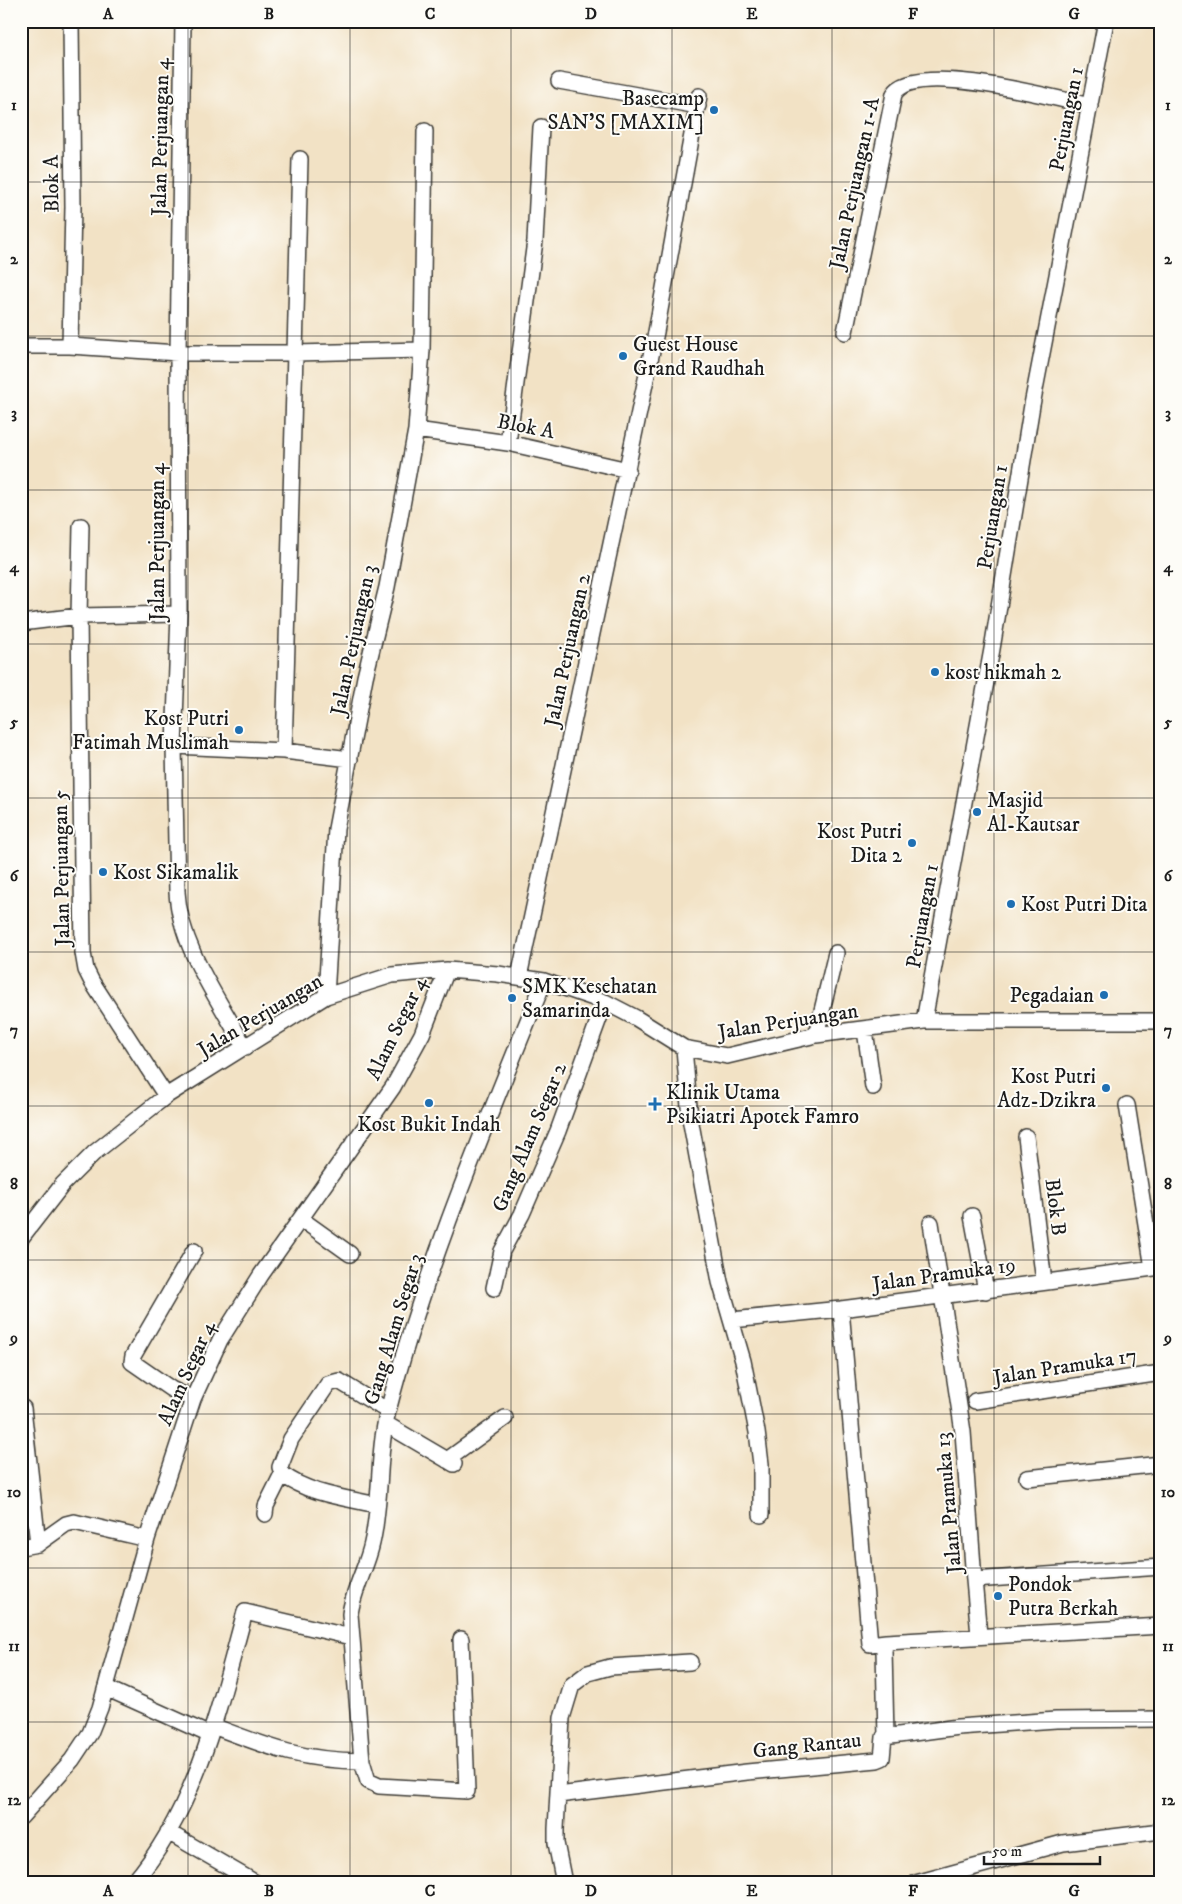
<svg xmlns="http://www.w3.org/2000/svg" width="1182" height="1904" font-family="'IM FELL DW Pica',serif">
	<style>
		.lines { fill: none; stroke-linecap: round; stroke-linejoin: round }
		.minor-casing { stroke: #3c3a35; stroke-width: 18 }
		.minor { stroke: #fff; stroke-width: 15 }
		.grid { fill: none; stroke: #1c1c1c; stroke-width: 1; stroke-opacity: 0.55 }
		.poi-dot { fill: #1f6fb2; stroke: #fdfcf7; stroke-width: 2 }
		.labels { text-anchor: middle; stroke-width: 4; stroke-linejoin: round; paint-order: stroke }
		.poi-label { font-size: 21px; fill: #1c1c1c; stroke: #fdfcf7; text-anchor: start }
		.street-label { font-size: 21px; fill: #1c1c1c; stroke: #fdfcf7 }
		.neatline { fill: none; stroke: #1c1c1c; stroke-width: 2 }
		.grid-label { font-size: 16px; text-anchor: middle; font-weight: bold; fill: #1c1c1c }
	</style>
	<rect width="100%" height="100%" fill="#fdfcf7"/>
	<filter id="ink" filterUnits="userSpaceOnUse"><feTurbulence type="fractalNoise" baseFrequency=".02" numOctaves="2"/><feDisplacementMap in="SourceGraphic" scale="10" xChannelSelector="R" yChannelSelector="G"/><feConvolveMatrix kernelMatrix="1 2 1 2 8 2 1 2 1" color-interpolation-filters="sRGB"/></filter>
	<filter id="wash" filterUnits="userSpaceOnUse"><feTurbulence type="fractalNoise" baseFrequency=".0096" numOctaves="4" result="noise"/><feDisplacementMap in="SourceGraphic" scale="20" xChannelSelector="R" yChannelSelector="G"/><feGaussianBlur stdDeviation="1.12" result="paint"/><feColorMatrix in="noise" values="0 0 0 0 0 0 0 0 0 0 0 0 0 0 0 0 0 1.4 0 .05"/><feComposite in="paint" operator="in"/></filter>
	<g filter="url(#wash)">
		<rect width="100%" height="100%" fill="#f2e2c5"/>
	</g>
	<g filter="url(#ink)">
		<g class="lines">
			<g class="minor-casing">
				<path id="minor" d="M183 21 178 353 179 614 174 746 177 892C180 948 219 999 245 1048
					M559 81 698 106
					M845 332 894 94C914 60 1055 98 1090 106
					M21 346H70L178 353H295L300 159
					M70 346 73 207 71 21
					M416 430 508 443 628 470
					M508 443 535 241 541 127
					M81 526 79 616 83 953 86 970 92 982 166 1096
					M21 623 79 616 179 614
					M174 746 284 751 350 759
					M284 751 295 353 422 350
					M519 977 656 332 699 96
					M326 996 336 829 365 677 387 587 416 430 422 350 425 131
					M924 1021 992 649 1032 405 1106 21
					M865 1030 873 1087
					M816 1035 836 953
					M684 1048 690 1118 720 1282 743 1361 757 1432 761 1464V1515
					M1127 1105 1153 1268
					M1026 1137 1044 1282
					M972 1216 986 1291
					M301 1219 350 1254
					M931 1223 963 1432 974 1580 1161 1567
					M21 1238 63 1184 94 1153 166 1096 326 996 392 975 447 970 498 974 544 981 605 1002 636 1018 684 1048 727 1056 816 1035 924 1021H1161
					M494 1288 502 1251 522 1214 558 1131 605 1002
					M841 1309 870 1644 886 1642
					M732 1320 841 1309 1161 1267
					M193 1399 171 1389 132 1362 133 1356 194 1251
					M975 1401 1161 1373
					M23 1408 38 1544
					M386 1424 454 1464
					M447 1460 505 1418
					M282 1474C308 1494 346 1498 377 1505
					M1027 1478 1161 1464
					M265 1514 266 1506 282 1474 280 1467 291 1439 328 1384 339 1381 388 1411
					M21 1547 38 1544 66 1524 74 1522 147 1539
					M974 1580 979 1635
					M461 1639 467 1791 379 1786 368 1781 362 1761 350 1614C353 1590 367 1567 372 1543 382 1500 377 1454 388 1411 426 1264 487 1122 544 981
					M106 1688 210 1735
					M213 1726C268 1747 302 1761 362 1761
					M886 1737 884 1650 886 1642 1161 1626
					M558 1795 747 1772 877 1760 882 1758 884 1737 958 1727 1056 1720 1161 1719
					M21 1817 72 1760 90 1733 100 1708 147 1539 193 1399 220 1340 261 1275 393 1087 422 1034 447 970
					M168 1832 256 1883
					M133 1883C197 1809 220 1703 245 1612L351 1637
					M564 1883 556 1843V1829L562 1718 572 1685 588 1673 610 1667 690 1662
					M916 1883 1063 1843 1161 1831"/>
			</g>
			<use href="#minor" class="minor"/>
		</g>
	</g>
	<path class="grid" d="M188 21V1883M350 21V1883M511 21V1883M672 21V1883M832 21V1883M994 21V1883M21 182H1161M21 336H1161M21 490H1161M21 644H1161M21 798H1161M21 952H1161M21 1106H1161M21 1260H1161M21 1414H1161M21 1568H1161M21 1722H1161"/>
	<g class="poi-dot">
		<circle cx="714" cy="110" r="5"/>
		<circle cx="623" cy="356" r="5"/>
		<circle cx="935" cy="672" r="5"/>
		<circle cx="239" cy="730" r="5"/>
		<circle cx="977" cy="812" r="5"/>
		<circle cx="912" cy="843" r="5"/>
		<circle cx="103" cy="872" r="5"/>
		<circle cx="1011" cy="904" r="5"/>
		<circle cx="1104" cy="995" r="5"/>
		<circle cx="512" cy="998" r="5"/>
		<circle cx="1106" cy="1088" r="5"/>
		<circle cx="429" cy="1103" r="5"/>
		<path d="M652.5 1096.5h5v5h5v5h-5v5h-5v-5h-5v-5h5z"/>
		<circle cx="998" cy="1596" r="5"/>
	</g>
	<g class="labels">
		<g class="poi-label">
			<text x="704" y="105" text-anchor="end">Basecamp<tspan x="704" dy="24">SAN'S [MAXIM]</tspan></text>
			<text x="633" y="351">Guest House<tspan x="633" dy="24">Grand Raudhah</tspan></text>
			<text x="945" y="679">kost hikmah 2</text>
			<text x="229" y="725" text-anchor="end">Kost Putri<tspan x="229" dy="24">Fatimah Muslimah</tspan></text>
			<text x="987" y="807">Masjid<tspan x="987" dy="24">Al-Kautsar</tspan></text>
			<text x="902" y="838" text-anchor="end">Kost Putri<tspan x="902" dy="24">Dita 2</tspan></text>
			<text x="113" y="879">Kost Sikamalik</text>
			<text x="1021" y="911">Kost Putri Dita</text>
			<text x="522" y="993">SMK Kesehatan<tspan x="522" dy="24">Samarinda</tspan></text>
			<text x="1094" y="1002" text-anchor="end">Pegadaian</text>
			<text x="1096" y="1083" text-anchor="end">Kost Putri<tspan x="1096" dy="24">Adz-Dzikra</tspan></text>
			<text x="666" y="1099">Klinik Utama<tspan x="666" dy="24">Psikiatri Apotek Famro</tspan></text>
			<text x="429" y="1131" text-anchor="middle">Kost Bukit Indah</text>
			<text x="1008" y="1591">Pondok<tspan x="1008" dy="24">Putra Berkah</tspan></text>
		</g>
		<g class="street-label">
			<text transform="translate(1066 119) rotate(-79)" y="7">Perjuangan 1</text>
			<text transform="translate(160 137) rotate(-89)" y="7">Jalan Perjuangan 4</text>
			<text transform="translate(854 183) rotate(-78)" y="7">Jalan Perjuangan 1-A</text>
			<text transform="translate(51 184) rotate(-91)" y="7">Blok A</text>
			<text transform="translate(526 426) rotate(11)" y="7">Blok A</text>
			<text transform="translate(992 517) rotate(-81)" y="7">Perjuangan 1</text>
			<text transform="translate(157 542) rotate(-90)" y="7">Jalan Perjuangan 4</text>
			<text transform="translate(353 640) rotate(-78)" y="7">Jalan Perjuangan 3</text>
			<text transform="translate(567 650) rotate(-78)" y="7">Jalan Perjuangan 2</text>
			<text transform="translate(61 868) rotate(-91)" y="7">Jalan Perjuangan 5</text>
			<text transform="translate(922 916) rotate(-80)" y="7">Perjuangan 1</text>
			<text transform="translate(260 1015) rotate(-31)" y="7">Jalan Perjuangan</text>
			<text transform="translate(788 1021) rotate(-9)" y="7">Jalan Perjuangan</text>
			<text transform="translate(396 1028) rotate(-64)" y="7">Alam Segar 4</text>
			<text transform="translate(529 1137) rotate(-67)" y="7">Gang Alam Segar 2</text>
			<text transform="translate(1056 1207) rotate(83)" y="7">Blok B</text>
			<text transform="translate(944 1274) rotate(-8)" y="7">Jalan Pramuka 19</text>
			<text transform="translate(393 1329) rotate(-73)" y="7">Gang Alam Segar 3</text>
			<text transform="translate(1065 1366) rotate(-9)" y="7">Jalan Pramuka 17</text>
			<text transform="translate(186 1373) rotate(-66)" y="7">Alam Segar 4</text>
			<text transform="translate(948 1503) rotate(-95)" y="7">Jalan Pramuka 13</text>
			<text transform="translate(807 1745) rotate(-6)" y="7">Gang Rantau</text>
		</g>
	</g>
	<rect width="1182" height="1904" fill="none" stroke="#fdfcf7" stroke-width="55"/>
	<path d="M984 1856v8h116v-8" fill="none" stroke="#1c1c1c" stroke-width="2.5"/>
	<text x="992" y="1856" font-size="15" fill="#1c1c1c" stroke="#fdfcf7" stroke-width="4" paint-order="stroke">50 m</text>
	<rect x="28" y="28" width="1126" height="1848" class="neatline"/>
	<g class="grid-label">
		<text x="108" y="19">A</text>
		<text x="269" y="19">B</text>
		<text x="430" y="19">C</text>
		<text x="591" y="19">D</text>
		<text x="752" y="19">E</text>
		<text x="913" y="19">F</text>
		<text x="1074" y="19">G</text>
		<text x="14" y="110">1</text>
		<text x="1168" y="110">1</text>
		<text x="14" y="264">2</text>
		<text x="1168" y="264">2</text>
		<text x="14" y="418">3</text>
		<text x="1168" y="418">3</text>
		<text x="14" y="572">4</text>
		<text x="1168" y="572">4</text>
		<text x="14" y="727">5</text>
		<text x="1168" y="727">5</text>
		<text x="14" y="881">6</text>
		<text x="1168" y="881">6</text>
		<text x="14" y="1035">7</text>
		<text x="1168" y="1035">7</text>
		<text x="14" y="1189">8</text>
		<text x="1168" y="1189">8</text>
		<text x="14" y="1343">9</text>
		<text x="1168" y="1343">9</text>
		<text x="14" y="1497">10</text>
		<text x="1168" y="1497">10</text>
		<text x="14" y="1651">11</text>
		<text x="1168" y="1651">11</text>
		<text x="14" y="1805">12</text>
		<text x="1168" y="1805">12</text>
		<text x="108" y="1896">A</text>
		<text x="269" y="1896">B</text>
		<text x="430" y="1896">C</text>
		<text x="591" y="1896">D</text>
		<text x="752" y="1896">E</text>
		<text x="913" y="1896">F</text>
		<text x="1074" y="1896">G</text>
	</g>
</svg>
